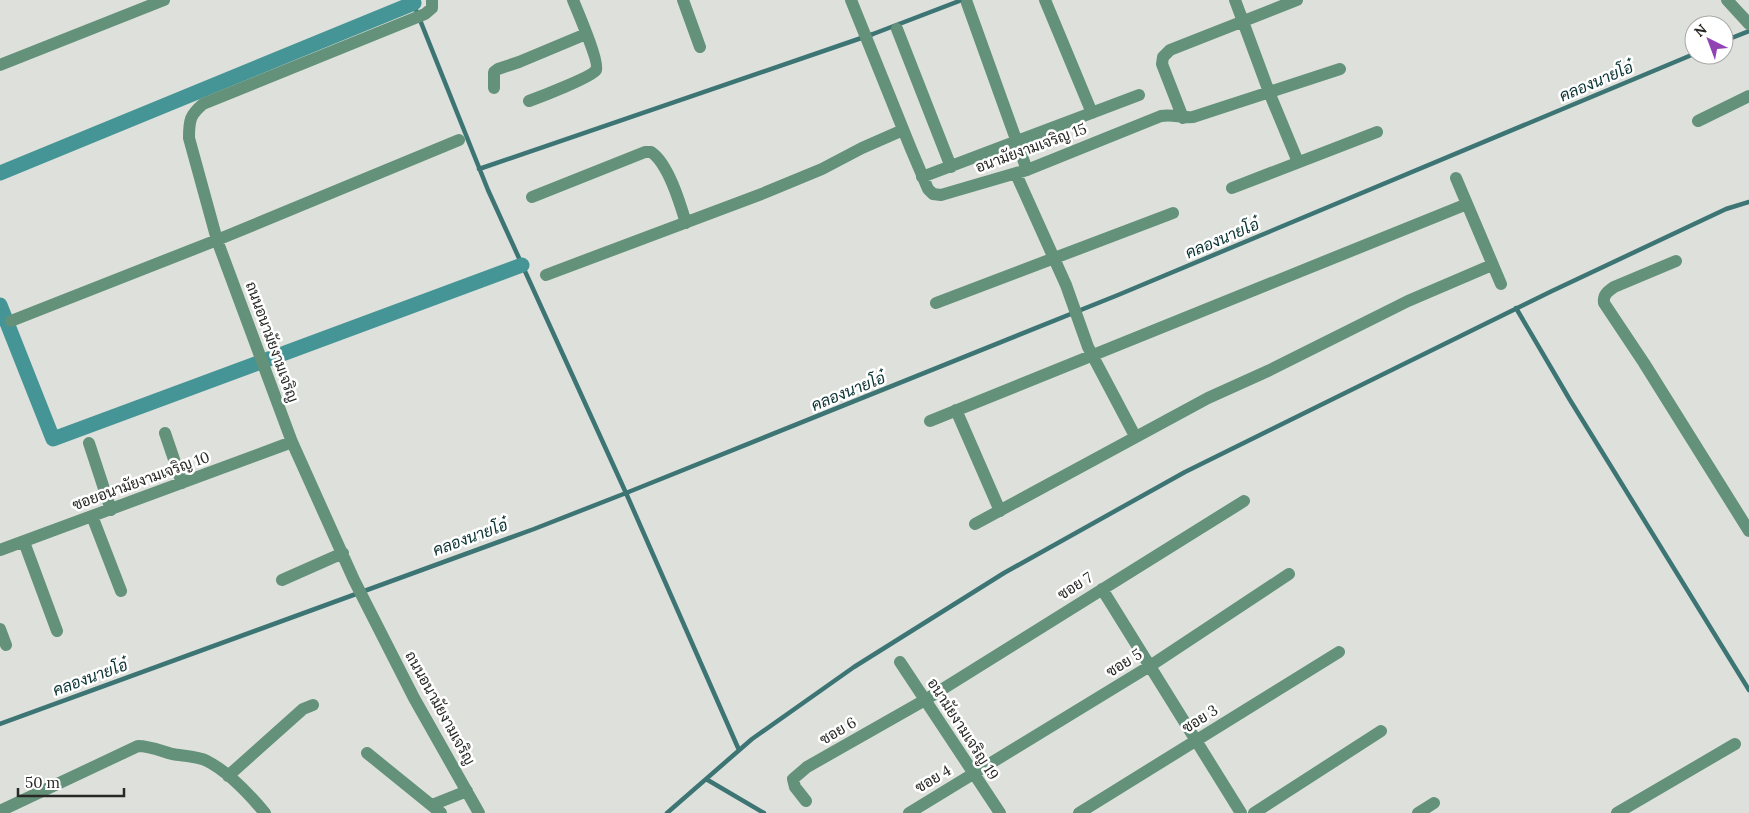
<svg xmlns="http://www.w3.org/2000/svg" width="1749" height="813" font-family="Lora,Sarabun,serif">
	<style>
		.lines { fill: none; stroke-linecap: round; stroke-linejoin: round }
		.stream { stroke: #3c7574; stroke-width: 4.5 }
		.canal { stroke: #459596; stroke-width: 15 }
		.minor { stroke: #639179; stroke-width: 12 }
		.labels { text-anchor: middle; stroke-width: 5; stroke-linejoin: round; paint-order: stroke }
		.street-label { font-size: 15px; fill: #282926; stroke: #fff }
		.water-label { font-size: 16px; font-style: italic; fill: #083131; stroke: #fff }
	</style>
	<rect width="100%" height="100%" fill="#dee1db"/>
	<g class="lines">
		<path class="stream" d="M412 0 488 190 626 493 739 750
			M1724 41 1749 31
			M479 169 873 34 962 0
			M1516 308 1570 400 1749 690
			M0 724 534 529 626 493 1118 295 1694 54
			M706 779 764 813
			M667 813 752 739 854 667 1004 573 1185 472 1552 291 1726 209 1749 202"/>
		<path class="canal" d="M0 173 414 3
			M0 305 53 439 522 265"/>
		<path class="minor" d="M432 0V8L425 14 203 104C190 115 189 120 189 138L217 240 292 442 354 580 414 698 479 813
			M683 0 700 47
			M851 0 911 149 928 189 933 194 941 195 1027 170 1161 116C1173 114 1181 118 1193 117L1340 69
			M1045 0 1092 113
			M1235 0 1269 92 1298 162
			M1727 0 1749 24
			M967 3 1027 170
			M897 29 951 167
			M0 65 164 0
			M494 88V72L498 69 519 62 586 34
			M529 101C540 97 592 77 596 70 600 63 577 10 573 0
			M1183 118 1162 64 1163 57 1170 50 1297 0
			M1698 121 1749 96
			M1016 174 1066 285 1088 347 1135 436
			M922 177 1139 95
			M1456 178 1501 284
			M1232 188 1377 132
			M532 197 645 152H651C668 163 680 203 686 223
			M1676 261 1614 287C1607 292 1603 295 1604 303L1644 363 1749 531
			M546 275 764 193 822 169 862 148 903 130
			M936 303 1173 213
			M11 321 217 240 459 140
			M956 410 1000 511
			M930 421 1467 204
			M165 433 182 483
			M89 443 111 510
			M92 516 121 591
			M975 524 1208 398 1270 370 1408 301 1492 265
			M24 542 57 631
			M0 550 292 442
			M282 580 343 553
			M1102 589 1241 813
			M0 629 6 645
			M900 662 1000 813
			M367 753 441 813
			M228 776 303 709 313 705
			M806 801 795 787 793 779 807 767 925 700 1244 501
			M432 805 467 791
			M0 811 138 746C150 746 161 751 172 754 183 756 198 756 207 761 229 772 249 794 265 813
			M909 813 1150 666 1289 574
			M1079 813 1339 652
			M1254 813 1381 731
			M1418 813 1434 803
			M1617 813 1735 744"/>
	</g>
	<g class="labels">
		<g class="street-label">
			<text transform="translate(1031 148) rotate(-20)" y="5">อนามัยงามเจริญ 15</text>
			<text transform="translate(272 342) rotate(70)" y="5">ถนนอนามัยงามเจริญ</text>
			<text transform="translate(141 481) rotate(-20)" y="5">ซอยอนามัยงามเจริญ 10</text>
			<text transform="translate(1075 586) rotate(-32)" y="5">ซอย 7</text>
			<text transform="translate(1124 663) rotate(-32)" y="5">ซอย 5</text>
			<text transform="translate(440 708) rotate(61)" y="5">ถนนอนามัยงามเจริญ</text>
			<text transform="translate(1200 719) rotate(-32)" y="5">ซอย 3</text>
			<text transform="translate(963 729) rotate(57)" y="5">อนามัยงามเจริญ 19</text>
			<text transform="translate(838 731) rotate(-30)" y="5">ซอย 6</text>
			<text transform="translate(933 779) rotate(-31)" y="5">ซอย 4</text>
		</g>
		<g class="water-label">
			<text transform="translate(1596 81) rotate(-23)" y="6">คลองนายโอ๋</text>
			<text transform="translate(1222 238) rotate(-23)" y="6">คลองนายโอ๋</text>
			<text transform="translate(848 391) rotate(-22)" y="6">คลองนายโอ๋</text>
			<text transform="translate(470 537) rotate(-20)" y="6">คลองนายโอ๋</text>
			<text transform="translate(90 677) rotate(-20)" y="6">คลองนายโอ๋</text>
		</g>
	</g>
	<g transform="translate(1709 40) rotate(318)"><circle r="24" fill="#ffffff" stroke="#a9a9a8"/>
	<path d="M0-4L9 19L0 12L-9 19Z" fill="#9243b3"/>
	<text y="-8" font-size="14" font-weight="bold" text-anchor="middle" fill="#282926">N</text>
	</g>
	<path d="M18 788v8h106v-8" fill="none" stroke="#282926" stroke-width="2.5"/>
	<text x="25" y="788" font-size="15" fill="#282926" stroke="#ffffff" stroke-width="4" paint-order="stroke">50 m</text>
</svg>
